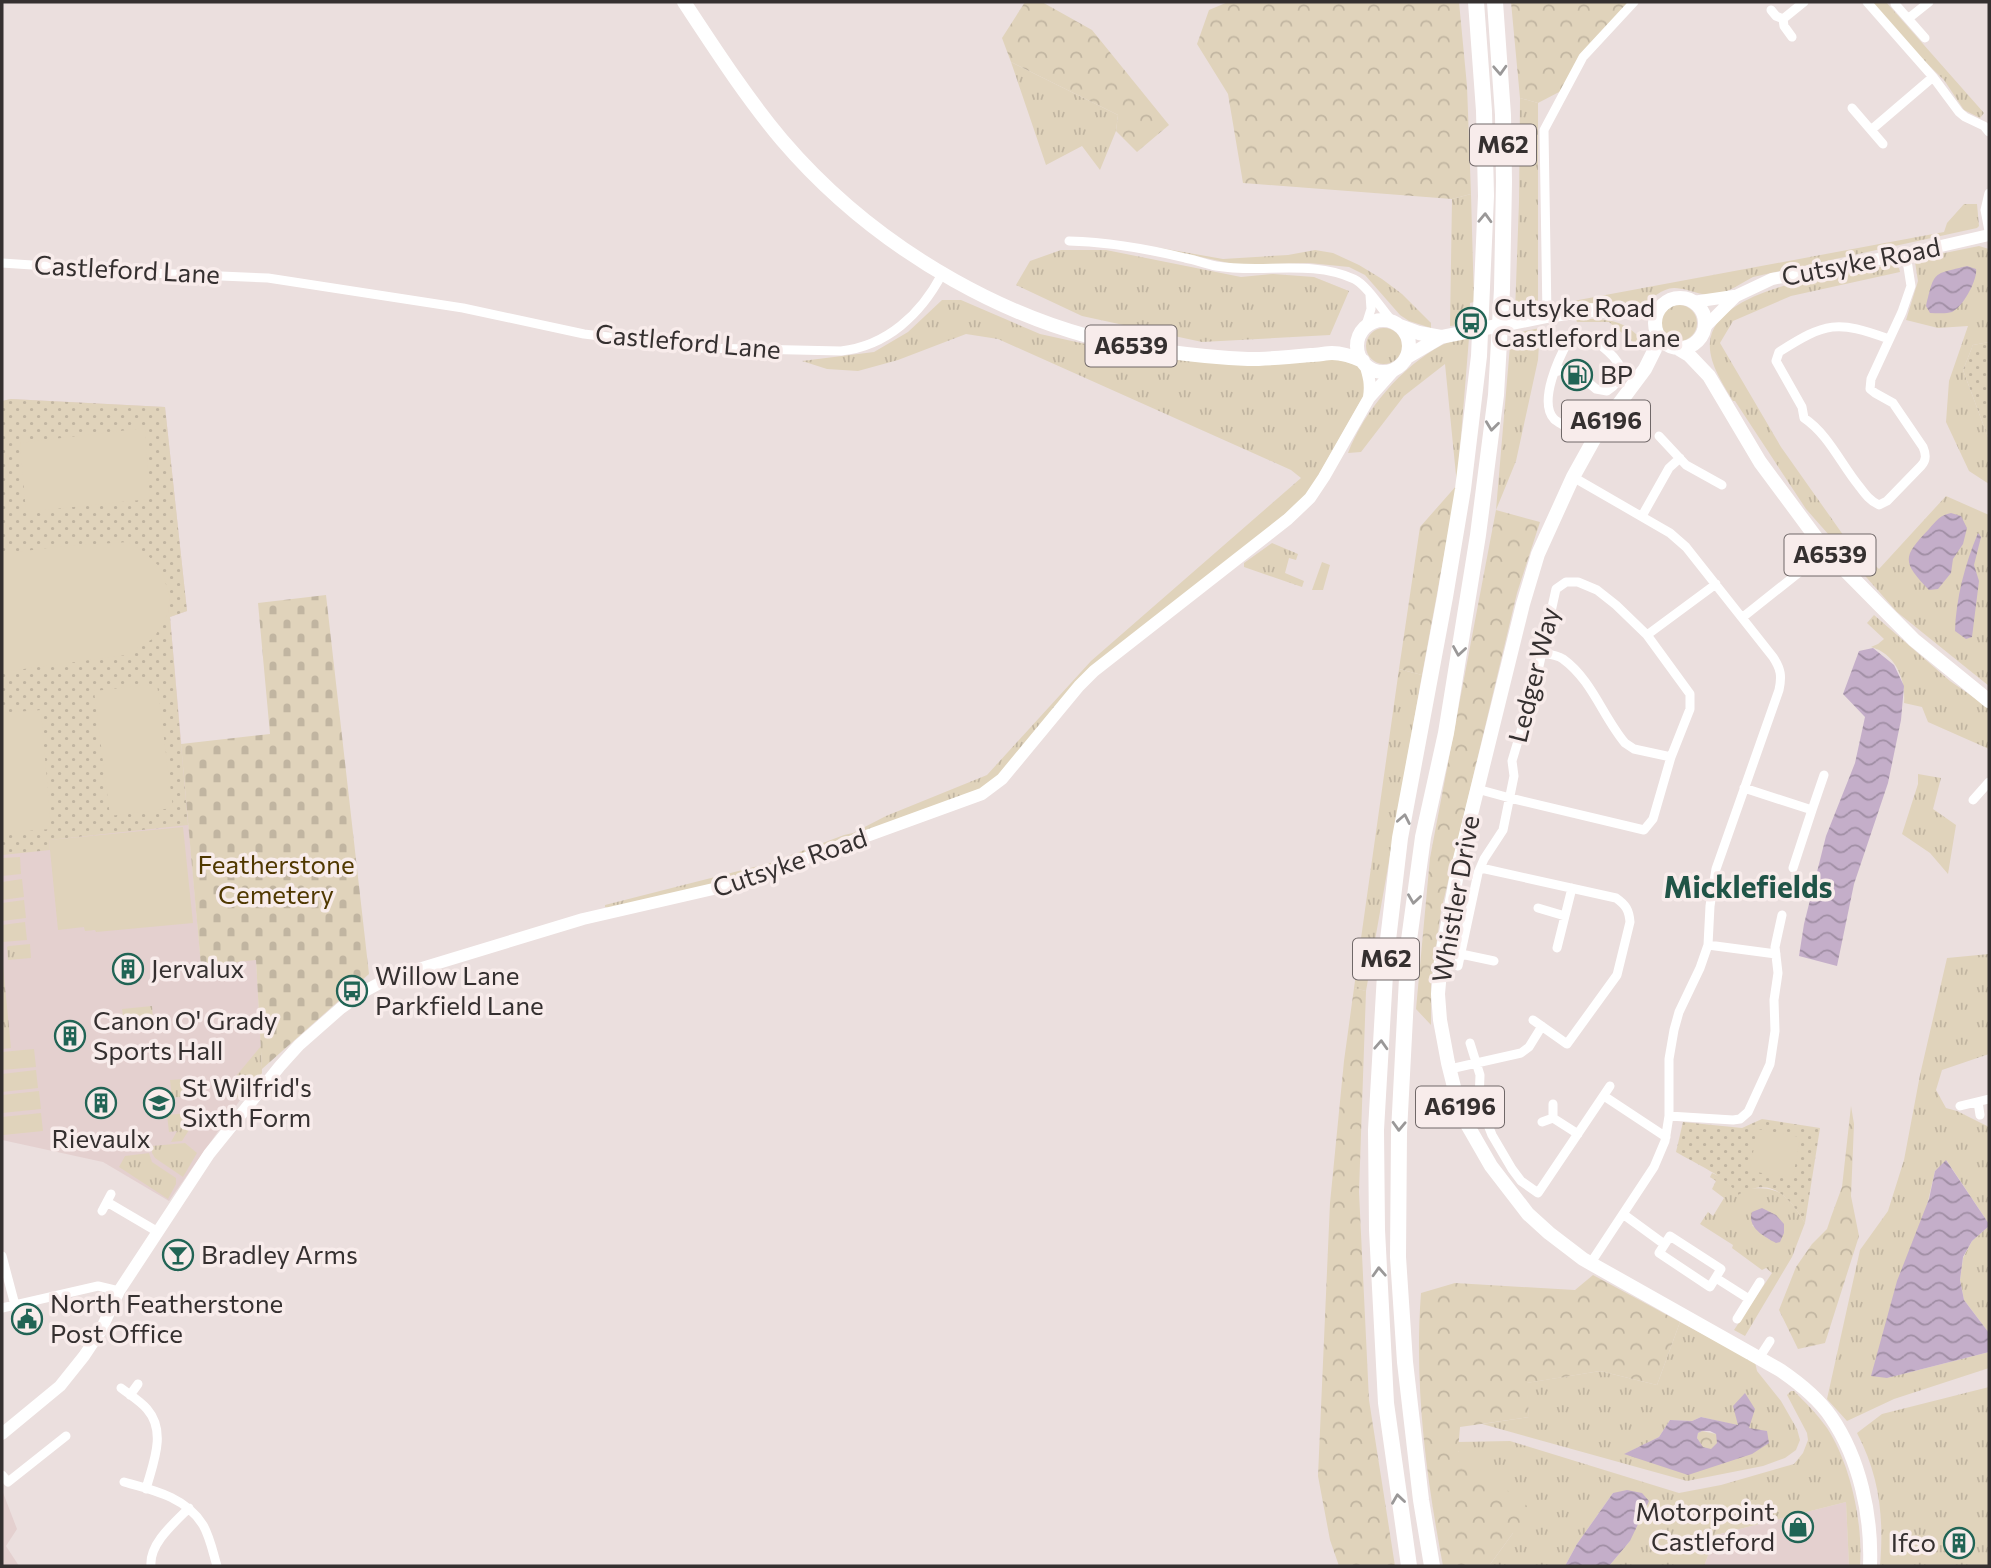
<svg xmlns="http://www.w3.org/2000/svg" width="1991" height="1568" font-family="Commissioner,sans-serif">
	<style>
		.built { fill: #e4d0cf }
		.grass { fill: url(#grass-tufts); fill-rule: evenodd }
		.forest { fill: url(#forest-crowns) }
		.cemetery { fill: url(#cemetery-stones) }
		.park { fill: url(#park-dots) }
		.pitch { fill: #e0d3bb }
		.water { fill: url(#water-waves); fill-rule: evenodd }
		.lines { fill: none; stroke-linecap: round; stroke-linejoin: round }
		.minor { stroke: #fff; stroke-width: 9 }
		.secondary { stroke: #fff; stroke-width: 12 }
		.primary { stroke: #fff; stroke-width: 14 }
		.motorway { stroke: #fff; stroke-width: 16 }
		.oneway { stroke: #9a9898 }
		.labels { text-anchor: middle; stroke-width: 7; stroke-linejoin: round; paint-order: stroke }
		.shield { fill: #f8eceb; stroke: #706868; stroke-width: 2 }
		.shield-label { font-size: 24px; font-weight: bold; fill: #353030 }
		.street-label { font-size: 26px; fill: #353030; stroke: #f8eceb }
		.poi-label { font-size: 26px; fill: #353030; stroke: #f8eceb; text-anchor: start }
		.park-label { font-size: 26px; fill: #503800; stroke: #f8eceb }
		.quarter-label { font-size: 30px; font-weight: bold; fill: #205447; stroke: #f8eceb }
	</style>
	<defs>
		<pattern id="grass-tufts" width="24" height="20" patternUnits="userSpaceOnUse" patternTransform="scale(1.75)"><rect width="24" height="20" fill="#e0d3bb"/><path d="M3 7l-1-3M5 7V3M7 7l1-3M15 17l-1-3M17 17v-4M19 17l1-3" fill="none" stroke="#c1b5a1"/></pattern>
		<pattern id="forest-crowns" width="20" height="18" patternUnits="userSpaceOnUse" patternTransform="scale(1.75)"><rect width="20" height="18" fill="#e0d3bb"/><path d="M2 6a3 3 0 1 1 6 0M12 15a3 3 0 1 1 6 0" fill="none" stroke="#c1b5a1"/></pattern>
		<pattern id="cemetery-stones" width="16" height="16" patternUnits="userSpaceOnUse" patternTransform="scale(1.75)"><rect width="16" height="16" fill="#e0d3bb"/><path d="M2 7V4a2 2 0 0 1 4 0v3zM10 15v-3a2 2 0 0 1 4 0v3z" fill="#c1b5a1"/></pattern>
		<pattern id="park-dots" width="8" height="8" patternUnits="userSpaceOnUse" patternTransform="scale(1.75)"><rect width="8" height="8" fill="#e0d3bb"/><path d="M2 2h.1M6 6h.1" fill="none" stroke="#c1b5a1" stroke-width="1.8" stroke-linecap="round"/></pattern>
		<pattern id="water-waves" width="16" height="10" patternUnits="userSpaceOnUse" patternTransform="scale(1.75)"><rect width="16" height="10" fill="#c4aec9"/><path d="M0 5q4-4 8 0t8 0" fill="none" stroke="#a08ea4"/></pattern>
	</defs>
	<rect width="100%" height="100%" fill="#ebdfde"/>
	<path class="built" d="M11 399 165 407 187 611 170 617 201 965 256 959 262 1069 169 1201 103 1162 2 1140V401Z
		M2 1490 17 1529 6 1546 19 1566H2Z
		M1846 1502 1849 1566H1704L1716 1535Z"/>
	<path class="grass" d="M1872 2H1886L1984 113 1980 118 1964 110 1944 80 1904 41Z
		M1011 62 1118 115 1116 131 1100 170 1082 146 1046 165Z
		M1520 98 1538 103V306L1515 312 1519 202Z
		M1471 194 1474 302 1470 303 1469 324 1450 326 1452 199Z
		M1964 204H1977L1979 226 1977 228 1753 277C1736 286 1722 298 1702 294 1693 292 1683 288 1674 288 1662 288 1651 300 1640 305L1557 311V304L1944 232 1947 223Z
		M1979 246 1989 249V342L1973 345 1963 370 1989 440V484L1969 471 1946 422 1949 381 1968 326 1938 328 1906 320 1918 281 1915 262 1920 258Z
		M1155 247 1223 259 1288 255 1315 250 1333 253 1359 265 1382 279 1402 294 1431 323V328L1409 321 1400 315 1365 275 1349 267 1309 263 1238 265Z
		M1061 250H1106L1241 277 1273 274 1314 277 1349 291 1330 335 1202 342 1082 316 1016 285 1030 261Z
		M1894 265 1899 268 1900 272 1791 296 1733 321 1720 343 1781 447 1846 539 1879 569 1946 496 1989 515V686L1897 612 1806 509 1735 401H1733C1723 384 1708 362 1710 342 1715 285 1850 272 1894 265Z
		M942 300H961L1040 334 1122 352 1207 362 1277 364 1335 359 1361 366 1368 388 1306 497 1085 676 991 785 732 882 609 908 605 907V905L770 863 844 835 853 833 886 816 987 775 1091 661 1301 478 1291 470 998 339 966 334 898 360 858 371 827 369 802 361 874 352 908 332Z
		M1661 323a18 18 0 1 1 36 0a18 18 0 1 1-36 0Z
		M1590 319C1610 319 1625 322 1639 337L1640 348 1609 322H1577L1576 320Z
		M1540 328 1538 360 1516 461 1496 510 1511 334Z
		M1366 346a18 18 0 1 1 36 0a18 18 0 1 1-36 0Z
		M1469 338 1457 485 1445 364 1404 396 1361 452 1348 453C1364 411 1402 366 1442 345 1450 341 1460 340 1469 338Z
		M1272 543 1298 554 1296 560 1289 558 1285 573 1304 581 1302 587 1244 567V563Z
		M1322 562 1330 565 1323 590H1312Z
		M1874 615 1950 681 1989 708V749L1928 722 1922 707 1904 703C1906 680 1896 654 1871 647L1878 644 1884 639 1867 623Z
		M1399 669 1422 675 1366 991 1354 988Z
		M1918 774 1941 778 1933 809 1956 825 1948 874 1930 853 1902 834 1918 784Z
		M30 944 31 958 8 960 7 947 9 946Z
		M1989 954V1054L1942 1070 1936 1090 1946 1108 1957 1111 1989 1127V1224L1947 1161 1935 1171 1887 1378 1989 1352V1368L1894 1399 1847 1421 1827 1399 1860 1250 1888 1211 1904 1160 1920 1075 1947 958Z
		M2 955 11 1048 2 1049Z
		M152 1006 153 1019 124 1022 122 1009Z
		M261 1046 262 1073 243 1099 238 1098 233 1090 232 1081Z
		M183 1079 185 1096 172 1098 170 1080Z
		M187 1113V1114L197 1113 198 1128 186 1129 189 1130 182 1141 171 1142 177 1131 169 1132 167 1115Z
		M185 1143 197 1153 183 1177 155 1158 152 1153V1146Z
		M149 1153 152 1162 176 1178V1184L168 1199 119 1167 125 1156Z
		M1712 1173 1721 1177 1735 1189C1776 1187 1782 1186 1805 1223L1792 1257 1745 1336 1734 1330 1772 1273 1766 1268 1762 1270 1732 1248 1733 1245 1700 1224 1708 1212 1713 1216 1724 1198 1712 1189 1716 1181 1710 1177ZM1784 1224V1233L1770 1240 1752 1225Z
		M1989 1226V1333L1964 1300 1960 1280 1963 1258 1972 1241Z
		M1680 1322 1755 1362 1757 1371 1781 1401 1797 1429 1800 1440 1796 1450 1785 1458 1763 1466 1687 1481 1482 1424 1529 1417 1526 1383 1600 1371 1657 1385ZM1701 1417 1749 1428 1625 1454 1659 1437 1670 1420 1692 1421Z
		M1989 1387V1566H1880C1884 1518 1880 1477 1857 1433L1882 1414Z
		M1791 1391H1794C1806 1403 1817 1414 1827 1428 1851 1465 1863 1523 1860 1566H1849L1846 1502 1716 1535 1704 1566H1609L1630 1541 1613 1493 1577 1544 1565 1566H1489L1513 1533 1458 1451V1442L1510 1441 1679 1493 1721 1485 1794 1464 1803 1453 1808 1440 1807 1433 1787 1395Z"/>
	<path class="forest" d="M1025 2H1042L1092 30 1169 125 1137 152 1116 131 1118 115 1011 62 1002 38Z
		M1228 2H1459L1467 86 1471 194 1452 199 1243 183 1228 94 1197 44 1209 10Z
		M1511 2H1633L1561 91 1538 103 1520 98Z
		M1457 485 1422 675 1399 669 1420 527Z
		M1496 510 1540 522 1517 593 1441 911 1431 982V1025L1416 1009 1430 858Z
		M1354 988 1366 991 1359 1192 1369 1400 1395 1566H1339L1330 1540 1318 1476 1330 1203 1344 1061Z
		M1851 1106 1854 1124 1851 1196 1859 1236 1825 1343 1798 1349 1779 1310 1796 1267 1812 1244 1827 1229 1831 1217 1842 1187Z
		M1593 1275 1680 1322 1657 1385 1600 1371 1527 1383 1529 1417 1460 1427 1458 1451 1532 1510 1536 1528 1513 1533 1489 1566H1443C1426 1476 1414 1385 1421 1293L1455 1283 1575 1290Z
		M1702 1431 1716 1434 1717 1443 1710 1449 1703 1447 1697 1438 1698 1433Z"/>
	<path class="cemetery" d="M326 595 369 974 262 1069 256 960 201 966 181 744 270 734 258 603Z"/>
	<path class="park" d="M1989 342V440L1963 370 1973 345Z
		M11 399 165 407 187 611 170 617 188 825 49 840 50 850 2 855V401Z
		M1762 1119 1820 1128 1805 1223C1788 1195 1771 1176 1738 1195 1728 1177 1694 1163 1676 1152L1683 1122 1742 1128Z"/>
	<path class="pitch" d="M145 428 150 499 26 512 20 443Z
		M128 542 145 553 161 568 170 598 168 613 154 638 126 655 2 672V554L55 547Z
		M157 684 173 808 110 816 94 691Z
		M41 710 51 829 2 833V713Z
		M183 827 193 923 96 932 95 930 85 931 84 927 58 930 49 840Z
		M20 857 21 874 2 876V858Z
		M22 879 24 897 2 900V882Z
		M24 900 26 918 2 921V903Z
		M25 922 27 940 2 942V925Z
		M34 1049 36 1067 2 1070V1052Z
		M36 1070 38 1088 2 1092V1074Z
		M39 1091 41 1109 2 1113V1095Z
		M41 1113 43 1131 3 1135 2 1117Z
		M1757 1129 1800 1137 1793 1178 1750 1171Z"/>
	<path class="water" d="M1967 266 1976 269C1978 279 1963 307 1952 312 1946 314 1937 313 1930 313L1926 306C1935 270 1932 275 1967 266Z
		M1951 513 1961 516 1967 528 1963 544 1953 559 1951 573 1938 589 1929 590C1902 562 1902 557 1929 529 1936 521 1940 515 1951 513Z
		M1978 533 1981 537 1974 565 1979 581 1972 637 1966 639 1955 631C1956 598 1965 564 1978 533Z
		M1873 648 1894 665 1904 686 1901 720 1888 783 1854 884 1837 966 1799 956 1804 924 1826 836 1855 763 1865 717 1843 694 1859 651Z
		M1946 1160 1989 1224V1226L1972 1241 1963 1257 1960 1280 1964 1300 1989 1333V1352L1887 1378 1871 1376 1897 1281 1929 1199 1935 1171Z
		M1762 1208 1776 1215 1784 1224V1233L1780 1242 1776 1243C1763 1236 1747 1227 1752 1212Z
		M1745 1393 1755 1409 1749 1428 1767 1431 1769 1443 1752 1454 1688 1475 1624 1454 1659 1437 1670 1420 1692 1421 1701 1417 1738 1425 1733 1406ZM1702 1431H1710L1716 1434 1717 1443 1711 1449 1703 1447 1697 1438 1698 1433Z
		M1627 1490 1642 1493 1649 1501 1630 1541 1609 1566H1565L1577 1544 1613 1493Z"/>
	<g class="lines">
		<path class="minor" d="M1867 2 1933 77 1959 112 1965 117 1984 126 1989 132
			M1895 4 1925 38
			M1771 10 1776 16 1783 19 1784 26 1792 37
			M1909 18 1929 2
			M1783 19 1804 2
			M1852 108 1883 144
			M1871 130 1933 77
			M1989 193 1985 210 1989 231
			M1069 241C1108 242 1148 249 1185 258 1196 260 1206 264 1216 266 1261 274 1311 259 1354 279 1367 285 1382 310 1393 322
			M2 263 151 273 268 278 463 308 584 334 699 348 841 351C887 346 921 314 942 274
			M1547 316 1544 130 1583 57 1634 2
			M1365 328 1371 309 1370 295
			M1889 339C1837 320 1826 322 1779 352L1776 361 1802 407 1804 418C1828 434 1841 464 1859 486 1865 494 1870 501 1879 505L1887 501 1921 466C1927 460 1926 454 1923 447L1893 403 1875 393 1870 389 1871 379 1902 312 1911 286 1906 254
			M1555 372 1567 369 1576 372 1596 389 1607 391C1613 387 1620 380 1621 373 1622 360 1597 340 1586 338 1580 337 1575 339 1569 340 1559 357 1538 402 1554 419 1560 425 1585 436 1593 441
			M1659 436 1686 465 1722 485
			M1573 477 1670 533 1686 547 1773 657C1781 669 1782 676 1779 690L1716 869 1710 906 1708 945 1700 968 1679 1012 1674 1030 1669 1059V1116L1665 1141 1654 1167 1590 1264
			M1642 516 1669 468 1680 458
			M1743 617 1826 551
			M1647 635 1716 584
			M1542 653C1549 654 1557 655 1563 659 1592 680 1603 717 1625 743L1634 749 1671 757
			M1744 788 1812 810 1793 868
			M1973 800 1989 782
			M1812 810 1824 775
			M1481 868 1616 898C1626 905 1629 910 1630 922L1617 975 1567 1044 1533 1020
			M1538 908 1565 916
			M1708 945 1776 954
			M1557 948 1572 888
			M1461 954 1494 961
			M1458 966 1478 873 1484 859 1503 830 1514 776 1512 761 1535 684 1556 589 1566 582H1578L1597 590 1616 605 1647 635 1690 694V709L1671 757 1653 819 1644 830 1510 798 1477 789
			M1470 1043 1480 1075 1479 1102 1492 1135 1512 1169 1521 1181 1538 1193 1610 1086
			M1450 1069 1521 1053 1529 1047 1542 1026
			M1604 1096 1666 1137
			M1978 1102 1980 1115
			M1960 1106 1989 1099
			M1669 1116 1733 1120 1740 1119 1748 1112 1770 1064 1775 1031 1774 1000 1778 973 1775 947 1782 915
			M1553 1118 1578 1134
			M1542 1122 1553 1118V1104
			M107 1202 158 1232
			M102 1211 111 1194
			M1623 1214 1664 1244
			M1670 1236 1721 1269 1710 1287 1659 1253Z
			M2 1256 15 1305
			M1716 1278 1749 1299
			M2 1308 98 1286 119 1291
			M1737 1319 1760 1282
			M1759 1358 1770 1341
			M121 1388C130 1395 140 1401 147 1409 167 1432 153 1463 146 1489
			M130 1395 138 1384
			M2 1475 8 1482 66 1436
			M124 1482C153 1490 186 1497 203 1525 210 1537 213 1553 217 1566
			M151 1566C149 1544 174 1523 189 1508"/>
		<path class="secondary" d="M1693 302 1734 296
			M1704 328 1736 296 1772 279 1906 254 1989 235
			M1365 364C1369 376 1371 385 1369 397
			M2 1434 60 1386 84 1356 100 1332 119 1291 209 1154 280 1066 299 1045 341 1008 365 991 389 978 583 919 735 884 982 794 1002 779 1079 686 1094 671 1288 519 1310 498 1324 477 1369 398 1395 369"/>
		<path class="primary" d="M684 2C715 49 746 97 782 140 876 250 1020 334 1163 351 1192 355 1220 358 1248 359 1269 359 1290 357 1311 355 1318 355 1326 353 1332 353 1343 353 1354 357 1363 361
			M1655 323a25 25 0 1 1 50 0a25 25 0 1 1-50 0Z
			M1357 346a26 26 0 1 1 52 0a26 26 0 1 1-52 0Z
			M1400 326 1419 333 1441 337
			M1657 335 1655 349 1645 369 1598 432 1573 477 1538 554 1523 604 1459 863 1441 960 1438 994 1440 1020 1448 1063 1457 1099 1468 1126 1491 1166 1528 1214 1549 1233 1583 1259 1780 1370C1799 1383 1818 1398 1831 1417 1860 1459 1872 1516 1870 1566
			M1679 349 1689 355 1709 376 1760 462 1826 551 1914 640 1989 701
			M1407 357 1441 337 1547 316 1587 310 1637 312 1658 310"/>
		<path class="motorway" d="M1409 1566 1386 1403 1377 1230 1376 1130 1386 957 1400 838 1445 597 1463 489 1479 356 1486 196 1484 111 1476 2
			M1432 1566 1421 1500 1405 1362 1398 1257 1399 1132 1409 940 1423 837 1446 733 1478 535 1496 395 1502 289 1504 182 1503 115 1495 2"/>
	</g>
	<defs><path id="oneway-chevron" d="M-2-3.5L2.5 0L-2 3.5" fill="none" stroke-width="1.6" stroke-linecap="round" stroke-linejoin="round" transform="scale(1.75)"/></defs>
	<g class="oneway">
		<use href="#oneway-chevron" transform="translate(1500 70) rotate(87)"/>
		<use href="#oneway-chevron" transform="translate(1485 218) rotate(-88)"/>
		<use href="#oneway-chevron" transform="translate(1492 426) rotate(97)"/>
		<use href="#oneway-chevron" transform="translate(1459 651) rotate(99)"/>
		<use href="#oneway-chevron" transform="translate(1404 819) rotate(-79)"/>
		<use href="#oneway-chevron" transform="translate(1414 899) rotate(98)"/>
		<use href="#oneway-chevron" transform="translate(1381 1045) rotate(-87)"/>
		<use href="#oneway-chevron" transform="translate(1399 1126) rotate(92)"/>
		<use href="#oneway-chevron" transform="translate(1379 1272) rotate(-93)"/>
		<use href="#oneway-chevron" transform="translate(1398 1499) rotate(-98)"/>
	</g>
	<defs>
		<g id="bus-ring" transform="scale(1.575)"><circle r="9.5" fill="#f8eceb" stroke="#216455" stroke-width="1.5"/><path d="M-5-6H5V4H4V6H2V4H-2V6H-4V4H-5ZM-3.5-4V0h7V-4ZM-3.5 1.2v1.5H-2V1.2ZM2 1.2v1.5H3.5V1.2Z" fill="#216455"/></g>
		<g id="fuel-ring" transform="scale(1.575)"><circle r="9.5" fill="#f8eceb" stroke="#216455" stroke-width="1.5"/><path d="M-5.5-6h7V0h2V4h1.3V-2.5L3-4.5l.8-.8L6-3V5H2.5V1h-1V6h-7ZM-4.2-4.7v3.2H.2V-4.7Z" fill="#216455"/></g>
		<g id="building-ring" transform="scale(1.575)"><circle r="9.5" fill="#f8eceb" stroke="#216455" stroke-width="1.5"/><path d="M-4-6H4V6H1V3H-1V6H-4ZM-2.5-4.3h1.7v1.8h-1.7ZM.8-4.3h1.7v1.8H.8ZM-2.5-1h1.7V.8h-1.7ZM.8-1h1.7V.8H.8Z" fill="#216455"/></g>
		<g id="university-ring" transform="scale(1.575)"><circle r="9.5" fill="#f8eceb" stroke="#216455" stroke-width="1.5"/><path d="M0-5L7-2L0 1L-7-2ZM-4 1L0 2.5L4 1V4Q0 6-4 4Z" fill="#216455"/></g>
		<g id="bar-ring" transform="scale(1.575)"><circle r="9.5" fill="#f8eceb" stroke="#216455" stroke-width="1.5"/><path d="M-6-5H6L.8 .8V4.5H3.5V6h-7V4.5H-.8V.8Z" fill="#216455"/></g>
		<g id="civic-ring" transform="scale(1.575)"><circle r="9.5" fill="#f8eceb" stroke="#216455" stroke-width="1.5"/><path d="M-.6-6.5H3V-4.5H.6V-3L4-1V1h2V6H-6V1h2V-1L-.6-3ZM-1.2 2.5V6h2.4V2.5Z" fill="#216455"/></g>
		<g id="shop-ring" transform="scale(1.575)"><circle r="9.5" fill="#f8eceb" stroke="#216455" stroke-width="1.5"/><path d="M-5-2.5h2.3a2.7 3.5 0 0 1 5.4 0H5L5.5 6h-11ZM-1.5-2.5h3a1.5 2.3 0 0 0-3 0Z" fill="#216455"/></g>
	</defs>
	<g fill-rule="evenodd">
		<use href="#bus-ring" x="1471" y="323"/>
		<use href="#fuel-ring" x="1577" y="375"/>
		<use href="#building-ring" x="128" y="969"/>
		<use href="#bus-ring" x="352" y="991"/>
		<use href="#building-ring" x="70" y="1036"/>
		<use href="#building-ring" x="101" y="1103"/>
		<use href="#university-ring" x="159" y="1103"/>
		<use href="#bar-ring" x="178" y="1255"/>
		<use href="#civic-ring" x="27" y="1319"/>
		<use href="#shop-ring" x="1798" y="1527"/>
		<use href="#building-ring" x="1959" y="1543"/>
	</g>
	<g class="labels">
		<g class="shield">
			<rect x="1470" y="124.5" width="66" height="41" rx="5"/>
			<rect x="1085.5" y="325.5" width="91" height="41" rx="5"/>
			<rect x="1562" y="400.5" width="88" height="41" rx="5"/>
			<rect x="1784.5" y="534.5" width="91" height="41" rx="5"/>
			<rect x="1353" y="938.5" width="66" height="41" rx="5"/>
			<rect x="1416" y="1086.5" width="88" height="41" rx="5"/>
		</g>
		<g class="shield-label">
			<text x="1503" y="153">M62</text>
			<text x="1131" y="354">A6539</text>
			<text x="1606" y="429">A6196</text>
			<text x="1830" y="563">A6539</text>
			<text x="1386" y="967">M62</text>
			<text x="1460" y="1115">A6196</text>
		</g>
		<g class="street-label">
			<text transform="translate(1861 262) rotate(-11)" y="9">Cutsyke Road</text>
			<text transform="translate(127 270) rotate(3)" y="9">Castleford Lane</text>
			<text transform="translate(688 342) rotate(5)" y="9">Castleford Lane</text>
			<text transform="translate(1534 675) rotate(-76)" y="9">Ledger Way</text>
			<text transform="translate(790 863) rotate(-19)" y="9">Cutsyke Road</text>
			<text transform="translate(1456 899) rotate(-80)" y="9">Whistler Drive</text>
		</g>
		<g class="poi-label">
			<text x="1494" y="317">Cutsyke Road<tspan x="1494" dy="30">Castleford Lane</tspan></text>
			<text x="1600" y="384">BP</text>
			<text x="151" y="978">Jervalux</text>
			<text x="375" y="985">Willow Lane<tspan x="375" dy="30">Parkfield Lane</tspan></text>
			<text x="93" y="1030">Canon O' Grady<tspan x="93" dy="30">Sports Hall</tspan></text>
			<text x="182" y="1097">St Wilfrid's<tspan x="182" dy="30">Sixth Form</tspan></text>
			<text x="101" y="1148" text-anchor="middle">Rievaulx</text>
			<text x="201" y="1264">Bradley Arms</text>
			<text x="50" y="1313">North Featherstone<tspan x="50" dy="30">Post Office</tspan></text>
			<text x="1775" y="1521" text-anchor="end">Motorpoint<tspan x="1775" dy="30">Castleford</tspan></text>
			<text x="1936" y="1552" text-anchor="end">Ifco</text>
		</g>
		<g class="park-label">
			<text x="276" y="874">Featherstone<tspan x="276" dy="30">Cemetery</tspan></text>
		</g>
		<g class="quarter-label">
			<text x="1748" y="898">Micklefields</text>
		</g>
	</g>
	<rect width="1991" height="1568" fill="none" stroke="#353030" stroke-width="7"/>
</svg>
